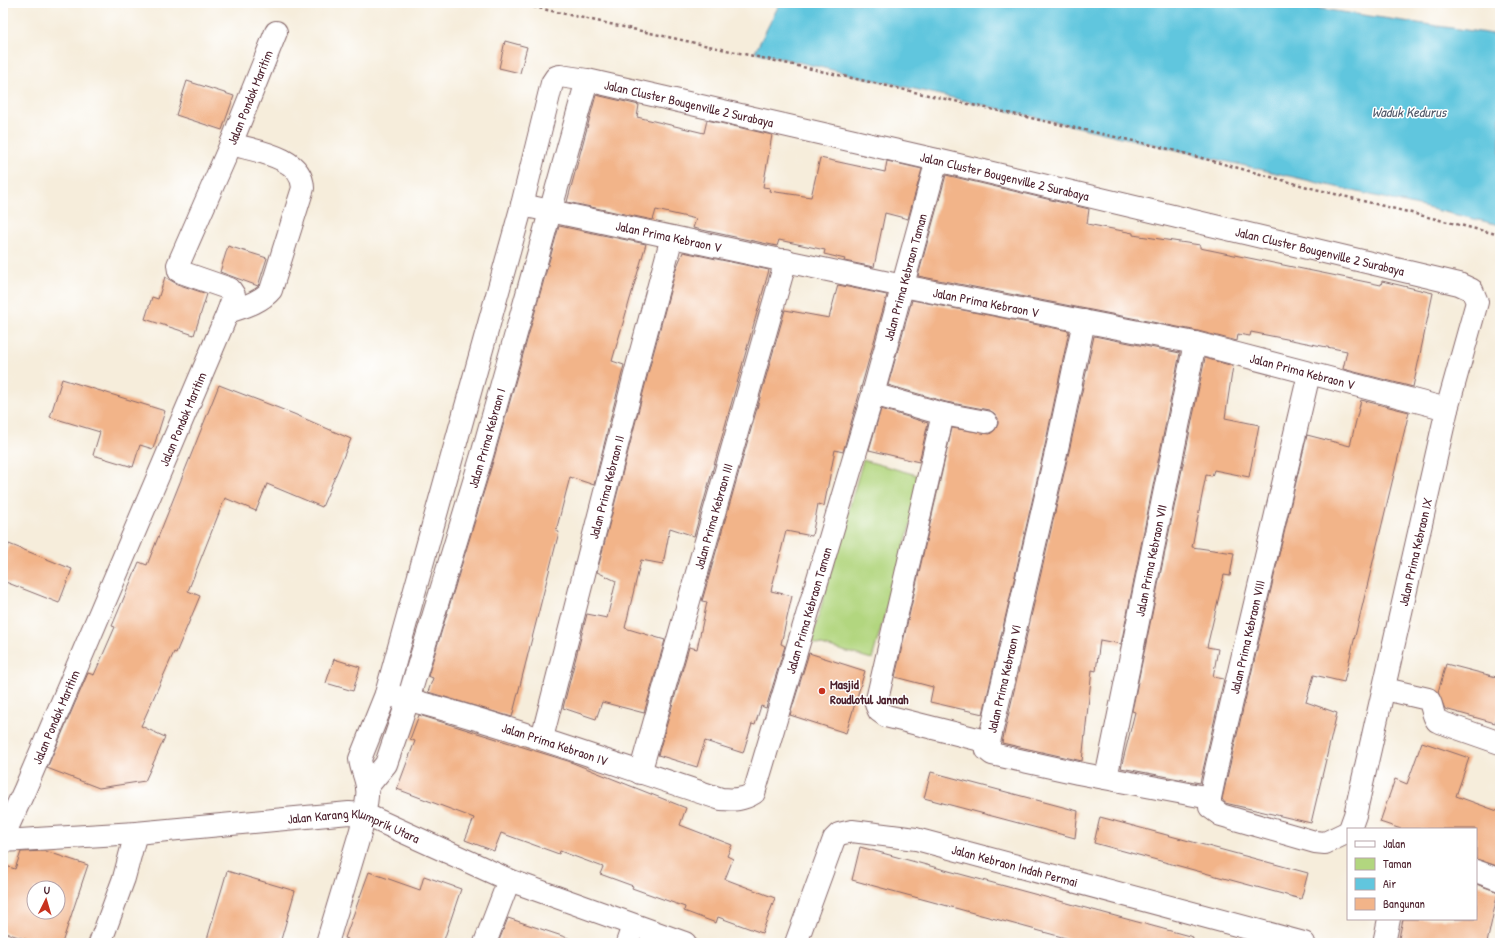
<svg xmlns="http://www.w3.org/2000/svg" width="1503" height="946" font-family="'Patrick Hand',sans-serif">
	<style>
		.green { fill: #b2d67f; stroke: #7e7a55 }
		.water { fill: #61c6de; stroke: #567284 }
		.building { fill: #f2b489; fill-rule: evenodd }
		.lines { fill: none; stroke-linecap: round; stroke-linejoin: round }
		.minor-casing { stroke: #866769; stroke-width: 24 }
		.path { stroke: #866769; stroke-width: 2.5; stroke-dasharray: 3 3; stroke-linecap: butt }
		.minor { stroke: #fff; stroke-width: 22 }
		.poi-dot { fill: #c8321e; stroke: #fff; stroke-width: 1.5 }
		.labels { text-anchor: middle; stroke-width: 3; stroke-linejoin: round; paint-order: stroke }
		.street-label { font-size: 13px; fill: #4a1f2b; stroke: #fff }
		.poi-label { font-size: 13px; font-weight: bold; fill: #4a1f2b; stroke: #fff; text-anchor: start }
		.water-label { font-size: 14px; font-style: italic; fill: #52596a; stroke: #fff }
	</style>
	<rect width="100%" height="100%" fill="#fff"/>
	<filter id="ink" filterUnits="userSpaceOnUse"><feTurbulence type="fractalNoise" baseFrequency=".025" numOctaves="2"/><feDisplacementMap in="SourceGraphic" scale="8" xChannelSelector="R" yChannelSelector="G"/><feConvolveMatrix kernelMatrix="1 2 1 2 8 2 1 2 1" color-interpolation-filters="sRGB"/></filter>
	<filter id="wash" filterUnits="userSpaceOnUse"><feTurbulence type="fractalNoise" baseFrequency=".012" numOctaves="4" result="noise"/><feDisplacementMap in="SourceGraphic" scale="16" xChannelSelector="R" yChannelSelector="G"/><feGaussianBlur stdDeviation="0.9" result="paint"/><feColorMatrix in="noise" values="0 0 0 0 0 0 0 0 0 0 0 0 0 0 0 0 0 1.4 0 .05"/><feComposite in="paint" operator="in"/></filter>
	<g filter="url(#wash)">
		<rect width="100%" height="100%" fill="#f6eddb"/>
		<path class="green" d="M863 460 924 477 872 659 811 642Z"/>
		<path class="water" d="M780 3H1280L1500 35V225L755 52Z"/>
		<g id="blocks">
			<path class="building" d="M505 41 527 47 520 73 499 68Z
				M187 81 234 96 222 130 176 115Z
				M596 95 639 105 637 117 704 133 707 120 772 135 763 187 770 188 769 191 811 197 820 158 885 172 887 161 922 169 908 219 885 213 874 267 844 261 845 259 824 254 825 250 779 240 777 246 693 228 696 219 656 210 653 220 567 202Z
				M946 175 1089 209 1087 224 1133 233V235L1200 245V248L1381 285 1382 281 1433 293 1413 387 1343 369 1347 351 1251 332 1250 336 1238 334 1237 341 1198 331 918 276Z
				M559 226 646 244 612 361 624 365 594 485 570 477 556 531 559 532 512 717 428 692 433 678 428 676 494 458Z
				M228 246 267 258 258 286 220 272Z
				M683 252 769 270 694 536 670 528 663 564 641 560 625 628 665 640 644 713 602 702 596 719 563 708 587 614 607 618 616 581 597 572 651 362 676 269Z
				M165 277 177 284 207 294 194 335 145 319 152 297 158 299Z
				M838 285 887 295 843 452 835 450 824 506 818 504 812 536 786 531 771 591 792 596 781 644 785 646 766 708 761 706 755 725 752 724 743 753 705 741 697 767 658 755 689 647 697 649 707 602 702 601 785 310 829 318Z
				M912 300 1069 331 1046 441 983 714 930 702 933 687 895 677 952 428 990 434 995 430 998 424V418L994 413 989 410 946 402 888 385Z
				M1094 336 1180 353 1121 644 1100 640 1096 671 1092 670 1082 761 1002 743 1070 447Z
				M1205 358 1233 366 1225 418 1259 425 1249 477 1214 470 1212 476 1206 475 1192 547 1234 553 1230 576 1224 575 1207 647 1218 649 1213 677 1224 679 1200 783 1121 768 1135 712 1132 711Z
				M62 379 165 411 153 449 140 445 133 467 93 455 100 432 50 417Z
				M219 385 294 414 351 439 322 507 267 484 256 511 225 498 188 591 200 596 176 653 174 652 141 726 165 737 145 781 99 788 47 768 88 673 94 675 115 627 112 626 139 562 147 565Z
				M1361 400 1409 412 1344 682 1314 675 1306 702 1337 713 1311 823 1225 803 1222 799 1307 435 1350 446Z
				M881 409 928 423 919 462 869 450Z
				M9 544 72 569 59 603 3 581V559Z
				M809 653 865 671 846 733 790 715Z
				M334 659 360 667 353 691 326 683Z
				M1446 664 1500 678V705L1495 723 1445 709 1438 692Z
				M419 715 568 761 686 808 680 825 732 845 727 856 733 859 725 879 775 898 762 933 718 917 716 923 684 911 685 907 632 888 633 886 600 874 603 867 560 851 559 854 501 833 494 851 465 840 474 818 397 789 415 741 410 739Z
				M1422 742 1469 758 1456 796 1500 812V867L1476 859V829H1401L1380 822 1395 779 1407 784Z
				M931 772 1078 811 1075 838 924 798Z
				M1100 817 1308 873 1301 899 1094 843Z
				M860 847 1193 937 1192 943H1084L852 880Z
				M45 851 88 865 62 943H37L3 932V865L15 869 21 852ZM34 888H58V912H34Z
				M227 871 295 891 280 943H206Z
				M369 872 420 890 424 876 461 889 443 943H346L348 939 345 938Z
				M1476 884 1498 892 1487 943H1398L1403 919H1476Z
				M508 918 571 939 570 943H498Z"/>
		</g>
	</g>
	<g filter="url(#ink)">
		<use href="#blocks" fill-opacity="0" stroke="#866769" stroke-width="1"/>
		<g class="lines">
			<g class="minor-casing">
				<g id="minor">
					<path id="s1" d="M522 205 903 286 1195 343 1447 409"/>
					<path d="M228 312C243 307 260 303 271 290L303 188C302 156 255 151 231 144"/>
					<path d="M1309 374 1217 765 1210 798V807L1221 815 1315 842 1325 843 1348 832"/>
					<path d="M873 394 943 414 986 422"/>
					<path id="s2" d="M943 414 876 704 879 711 886 716 989 742 1058 444 1084 321"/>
					<path d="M1385 689 1428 699C1433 704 1431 713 1437 721L1500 743"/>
					<path id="s3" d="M386 694C500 722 610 763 721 799 734 800 743 800 754 793L873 394 937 160"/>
					<path id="s4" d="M542 738 639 359 672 237"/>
					<path d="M989 742 987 750 992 754 1078 773 1210 798"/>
					<path id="s5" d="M640 773 786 260"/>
					<path id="s6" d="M1106 778 1195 343"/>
					<path id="s7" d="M367 787 386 764 408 700 482 455 587 80"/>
					<path id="s8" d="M3 837 25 789 228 312 234 295 230 289 181 272 179 271 178 265 231 144 276 32"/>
					<path id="s9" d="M3 841 136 833 349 813 364 814 509 880 685 943"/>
					<path d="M1476 871 1500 880"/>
					<path d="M100 943 124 878 136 833"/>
					<path id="s10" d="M327 943 361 830C363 819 369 798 367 787 366 777 361 769 360 759L386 694 522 205 552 83 556 77 560 76 587 80 937 160 1459 284 1472 290 1477 302 1447 409 1355 815 1350 829"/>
					<path d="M485 943 509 880"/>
					<path d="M627 943 633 926"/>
					<path id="s11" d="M796 943 834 839 839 834 852 831 916 839 1304 943"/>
					<path d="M1384 943 1389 919"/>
				</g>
			</g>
			<path class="path" d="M516 3 1165 148 1315 189 1500 235"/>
			<use href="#minor" class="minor"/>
		</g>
	</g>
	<circle class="poi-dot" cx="822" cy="691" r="4"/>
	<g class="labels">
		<g class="street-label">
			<text dy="5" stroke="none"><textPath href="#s8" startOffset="839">Jalan Pondok Maritim</textPath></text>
			<text dy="5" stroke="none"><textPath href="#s10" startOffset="1037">Jalan Cluster Bougenville 2 Surabaya</textPath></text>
			<text dy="5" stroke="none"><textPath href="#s10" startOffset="1361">Jalan Cluster Bougenville 2 Surabaya</textPath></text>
			<text dy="5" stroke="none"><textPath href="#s1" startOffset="150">Jalan Prima Kebraon V</textPath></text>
			<text dy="5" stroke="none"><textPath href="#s10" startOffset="1685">Jalan Cluster Bougenville 2 Surabaya</textPath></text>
			<text dy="5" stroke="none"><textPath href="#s3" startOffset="923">Jalan Prima Kebraon Taman</textPath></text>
			<text dy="5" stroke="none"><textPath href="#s1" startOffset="474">Jalan Prima Kebraon V</textPath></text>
			<text dy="5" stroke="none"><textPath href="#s1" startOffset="798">Jalan Prima Kebraon V</textPath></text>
			<text dy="5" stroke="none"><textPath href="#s8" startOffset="455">Jalan Pondok Maritim</textPath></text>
			<text dy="5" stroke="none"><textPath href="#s7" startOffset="371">Jalan Prima Kebraon I</textPath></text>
			<text dy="5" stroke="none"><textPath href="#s4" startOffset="259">Jalan Prima Kebraon II</textPath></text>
			<text dy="5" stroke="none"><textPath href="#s5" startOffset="267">Jalan Prima Kebraon III</textPath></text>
			<text transform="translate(1415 552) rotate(-77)" y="5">Jalan Prima Kebraon IX</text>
			<text dy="5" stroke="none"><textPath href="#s6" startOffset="222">Jalan Prima Kebraon VII</textPath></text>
			<text dy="5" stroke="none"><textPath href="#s3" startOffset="576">Jalan Prima Kebraon Taman</textPath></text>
			<text transform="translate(1247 637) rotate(-77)" y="5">Jalan Prima Kebraon VIII</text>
			<text dy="5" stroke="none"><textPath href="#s2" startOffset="485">Jalan Prima Kebraon VI</textPath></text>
			<text dy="5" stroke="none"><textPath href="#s8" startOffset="131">Jalan Pondok Maritim</textPath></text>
			<text dy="5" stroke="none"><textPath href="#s3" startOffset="176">Jalan Prima Kebraon IV</textPath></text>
			<text dy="5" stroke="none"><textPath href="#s9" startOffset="354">Jalan Karang Klumprik Utara</textPath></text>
			<text dy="5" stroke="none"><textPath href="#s11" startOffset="298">Jalan Kebraon Indah Permai</textPath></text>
		</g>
		<g class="poi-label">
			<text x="830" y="689">Masjid<tspan x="830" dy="15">Roudlotul Jannah</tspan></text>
		</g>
		<g class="water-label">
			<text x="1409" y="117">Waduk Kedurus</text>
		</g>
	</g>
	<rect width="1503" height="946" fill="none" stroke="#fff" stroke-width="16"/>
	<rect x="1347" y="828" width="130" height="92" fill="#ffffff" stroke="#b7a5aa"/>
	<rect x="1355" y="841" width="20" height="6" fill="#ffffff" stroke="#b7a5aa"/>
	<text x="1383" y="848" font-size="12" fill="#4a1f2b">Jalan</text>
	<rect x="1355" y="858" width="20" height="12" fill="#b2d67f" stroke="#b7a5aa"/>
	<text x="1383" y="868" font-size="12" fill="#4a1f2b">Taman</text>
	<rect x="1355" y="878" width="20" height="12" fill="#61c6de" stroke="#b7a5aa"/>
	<text x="1383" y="888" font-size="12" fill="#4a1f2b">Air</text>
	<rect x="1355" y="898" width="20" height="12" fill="#f2b489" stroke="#b7a5aa"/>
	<text x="1383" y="908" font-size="12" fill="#4a1f2b">Bangunan</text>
	<g transform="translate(46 900) rotate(5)"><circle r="19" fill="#ffffff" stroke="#b7a5aa"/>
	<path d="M0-3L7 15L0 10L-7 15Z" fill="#c8321e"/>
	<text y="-6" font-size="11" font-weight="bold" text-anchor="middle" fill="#4a1f2b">U</text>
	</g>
</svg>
